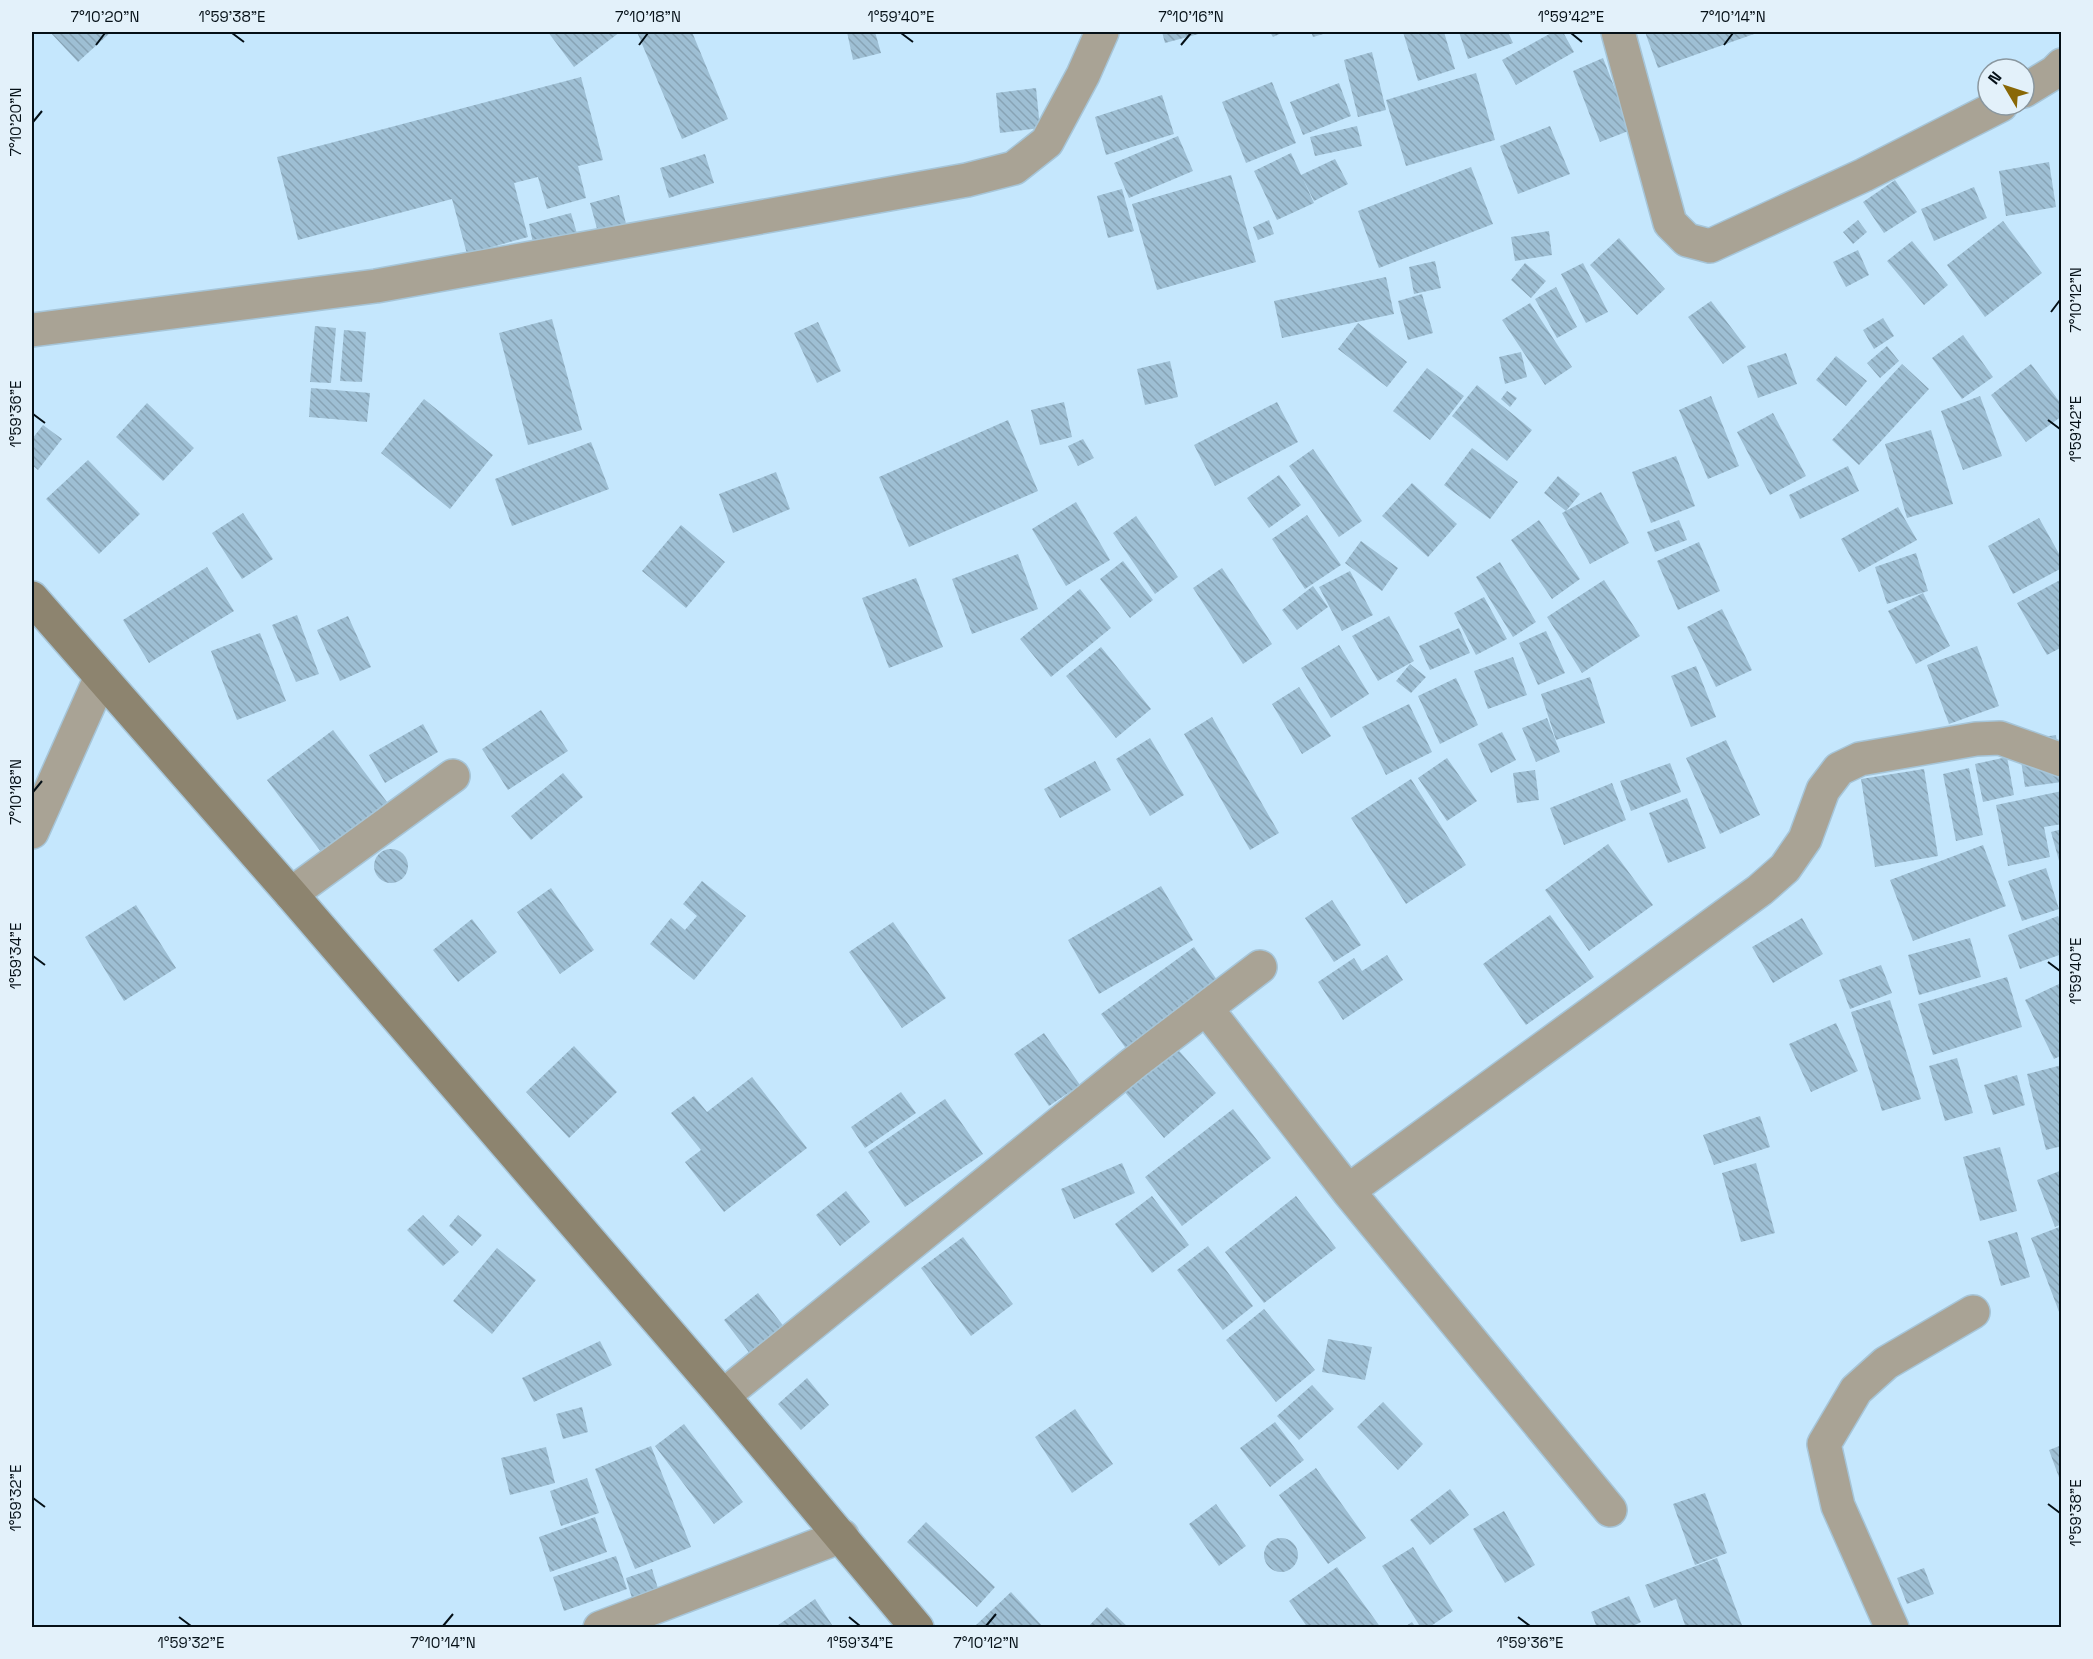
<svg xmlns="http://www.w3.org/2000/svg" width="2093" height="1659" font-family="'Space Grotesk',sans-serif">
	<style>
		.building { fill: url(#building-back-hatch) }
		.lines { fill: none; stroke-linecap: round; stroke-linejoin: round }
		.minor-casing { stroke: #a6c5d8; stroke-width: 36 }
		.secondary-casing { stroke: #a6c5d8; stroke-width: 36 }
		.minor { stroke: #a9a395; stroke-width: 33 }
		.secondary { stroke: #8d846f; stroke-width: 33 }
		.ticks { fill: none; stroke: #051017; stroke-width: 2 }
		.neatline { fill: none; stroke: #051017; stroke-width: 2 }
		.ticks-label { font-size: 15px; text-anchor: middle; fill: #051017 }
	</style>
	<defs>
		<pattern id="building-back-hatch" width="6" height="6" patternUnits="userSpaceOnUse" patternTransform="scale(1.5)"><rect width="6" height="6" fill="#9ebfd4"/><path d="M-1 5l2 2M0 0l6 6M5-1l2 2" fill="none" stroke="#87a3b5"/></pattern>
	</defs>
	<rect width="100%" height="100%" fill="#c5e7fd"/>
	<path class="building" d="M50 32H111L78 62Z
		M548 32H620L574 67Z
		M637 32H692L728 119 682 139Z
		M847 32H875L881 53 853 60Z
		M1162 32H1206L1165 43Z
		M1270 32H1284L1273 37Z
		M1311 32H1330L1313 37Z
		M1403 32H1444L1455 69 1418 81Z
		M1459 32H1508L1513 43 1468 59Z
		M1553 32H1563L1574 52 1516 85 1502 60Z
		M1645 32H1753L1754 34 1658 68Z
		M1372 52 1386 110 1358 117 1344 60Z
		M1603 58 1631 130 1600 142 1573 71Z
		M1476 73 1495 140 1406 166 1386 100Z
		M581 77 603 160 578 166 586 198 547 209 538 177 514 183 528 237 467 254 452 199 298 240 277 157Z
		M1272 82 1296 143 1246 163 1222 102Z
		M1339 83 1351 116 1303 135 1290 102Z
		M1036 88 1040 128 1000 133 996 93Z
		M1162 95 1174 134 1106 155 1095 117Z
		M1357 126 1362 146 1315 156 1310 137Z
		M1550 126 1570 174 1518 194 1500 146Z
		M1178 136 1193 171 1129 198 1114 163Z
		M1291 153 1314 203 1277 220 1254 171Z
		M705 154 714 183 669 198 660 168Z
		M1335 159 1348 184 1314 201 1301 175Z
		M2049 162 2056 207 2006 216 1999 171Z
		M1471 167 1493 224 1379 268 1358 211Z
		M1231 175 1256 262 1157 290 1132 204Z
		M1895 180 1917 212 1884 233 1863 202Z
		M1974 187 1987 218 1934 241 1921 209Z
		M1122 189 1134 231 1108 238 1097 196Z
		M619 195 627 228 599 236 590 203Z
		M571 213 578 237 534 248 529 224Z
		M1269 220 1274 234 1258 240 1253 227Z
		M1858 220 1867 232 1853 244 1843 232Z
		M2003 221 2042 273 1985 317 1947 265Z
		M1549 231 1552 255 1515 261 1511 237Z
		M1619 238 1665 289 1637 315 1590 265Z
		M1912 241 1948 285 1924 305 1887 261Z
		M1858 250 1869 275 1846 287 1833 262Z
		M1435 261 1441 288 1414 294 1409 267Z
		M1525 263 1546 281 1531 298 1511 280Z
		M1583 263 1608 312 1586 323 1561 274Z
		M1386 277 1394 314 1282 338 1274 301Z
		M1556 287 1577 327 1557 338 1535 299Z
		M1422 294 1433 333 1408 340 1398 301Z
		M1711 301 1746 347 1723 364 1688 317Z
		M1530 303 1572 367 1545 385 1502 320Z
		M1883 318 1894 336 1874 349 1863 330Z
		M552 319 582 430 528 445 499 333Z
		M818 322 841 371 817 383 794 333Z
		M1358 323 1407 362 1387 387 1338 349Z
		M315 326 336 328 331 383 310 382Z
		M344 330 366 332 362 382 340 381Z
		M1963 335 1993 377 1962 399 1932 358Z
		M1887 346 1899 361 1880 378 1867 363Z
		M1521 352 1527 377 1505 384 1499 357Z
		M1786 353 1797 384 1758 398 1747 366Z
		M1836 356 1867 381 1846 406 1816 380Z
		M1170 361 1178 397 1145 405 1137 369Z
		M1902 364 1929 389 1859 465 1832 440Z
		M2031 364 2062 405V416L2026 442 1991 395Z
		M1427 368 1464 396 1430 440 1393 411Z
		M1477 385 1532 430 1507 461 1452 416Z
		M311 388 370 393 367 422 309 417Z
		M1507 391 1517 398 1510 407 1501 399Z
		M1711 396 1739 466 1708 479 1679 410Z
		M1980 396 2002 456 1963 470 1941 411Z
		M424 399 493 455 450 509 381 453Z
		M1064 402 1072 437 1040 445 1031 410Z
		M1277 402 1298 442 1215 486 1194 445Z
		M147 403 194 448 163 481 116 437Z
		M1773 413 1806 476 1770 495 1737 432Z
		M1008 420 1038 491 909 547 879 477Z
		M43 425 62 439 38 470 32 465V439Z
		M1931 430 1953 504 1907 518 1885 444Z
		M1083 439 1094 458 1078 466 1068 446Z
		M591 442 609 489 512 526 495 479Z
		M1472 448 1518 482 1490 519 1444 485Z
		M1313 449 1362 521 1339 537 1289 466Z
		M1676 456 1695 506 1651 523 1632 472Z
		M88 460 140 514 99 554 46 499Z
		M1848 466 1859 491 1800 519 1789 495Z
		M776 472 790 509 733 533 719 494Z
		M1279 475 1301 505 1269 528 1247 498Z
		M1558 476 1580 494 1566 511 1544 493Z
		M1412 483 1457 524 1428 557 1382 516Z
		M1601 492 1629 543 1590 564 1562 513Z
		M1076 502 1110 560 1066 586 1032 529Z
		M1898 507 1917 540 1859 572 1841 539Z
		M243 513 273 559 242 579 212 533Z
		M1307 515 1341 565 1305 589 1272 539Z
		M1136 516 1178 577 1155 594 1113 533Z
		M2039 518 2062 559V568L2013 594 1988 546Z
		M1539 520 1580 579 1552 599 1511 540Z
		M1679 520 1687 540 1655 552 1647 532Z
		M681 525 725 562 686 608 642 571Z
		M1361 541 1398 568 1382 591 1345 563Z
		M1699 542 1720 591 1678 610 1657 561Z
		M1916 553 1928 591 1887 604 1875 567Z
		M1018 554 1038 609 972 634 952 579Z
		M1123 561 1153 600 1130 618 1100 579Z
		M1500 562 1536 622 1513 637 1476 577Z
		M207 567 234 611 149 663 123 620Z
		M1222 568 1272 644 1243 664 1193 588Z
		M1350 571 1373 615 1342 631 1319 587Z
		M916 578 943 647 889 668 862 598Z
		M2062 579V647L2047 655 2017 603Z
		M1604 580 1640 636 1582 673 1547 617Z
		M1313 586 1328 607 1297 630 1282 610Z
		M1080 589 1111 628 1051 677 1020 639Z
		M1923 593 1950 646 1916 664 1888 611Z
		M1484 597 1507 639 1476 655 1454 613Z
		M1722 609 1752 670 1716 687 1687 627Z
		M297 615 319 674 296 682 272 625Z
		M348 616 371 667 340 681 317 630Z
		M1389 616 1414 661 1378 681 1352 636Z
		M1459 628 1470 653 1430 670 1419 646Z
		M1546 631 1565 673 1538 685 1519 643Z
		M260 633 286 701 237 720 211 651Z
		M1339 645 1369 694 1331 718 1301 668Z
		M1977 646 1999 706 1949 724 1927 665Z
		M1101 647 1151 709 1116 738 1066 676Z
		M1513 657 1527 695 1488 709 1474 671Z
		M1410 664 1426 677 1411 693 1396 681Z
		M1696 666 1716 717 1691 727 1671 676Z
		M1590 677 1605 723 1556 740 1541 694Z
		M1456 678 1478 725 1440 744 1418 696Z
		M1299 687 1331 736 1302 754 1272 704Z
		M1409 704 1432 752 1386 775 1362 727Z
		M541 710 568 751 508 790 482 749Z
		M1212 717 1279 833 1250 850 1184 734Z
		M1547 718 1560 752 1536 762 1522 728Z
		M423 724 438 752 385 783 369 755Z
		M333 730 387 802 321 852 267 780Z
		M1502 732 1516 760 1491 773 1478 744Z
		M2056 735 2062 782 2025 787 2018 741Z
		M1150 738 1184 795 1150 816 1116 759Z
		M1726 740 1760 815 1720 834 1686 758Z
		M2007 757 2014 795 1983 802 1975 764Z
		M1447 758 1477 801 1447 821 1418 778Z
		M1095 761 1111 790 1060 818 1044 789Z
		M1670 763 1681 792 1631 811 1620 781Z
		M1969 768 1983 835 1956 841 1943 774Z
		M1924 769 1938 856 1875 867 1861 779Z
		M1535 770 1539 800 1517 803 1513 773Z
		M563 773 583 797 531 840 511 816Z
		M1411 779 1466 865 1406 904 1351 818Z
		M1612 783 1626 820 1564 845 1550 808Z
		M2062 791V824L2044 827 2050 857 2008 866 1996 805Z
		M1687 798 1706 848 1668 863 1649 813Z
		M2062 829V868H2061L2051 832Z
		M1608 844 1653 905 1589 951 1545 890Z
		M1983 845 2006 906 1913 941 1890 880Z
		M374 866a17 17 0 1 1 34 0a17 17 0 1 1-34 0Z
		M2046 868 2059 909 2022 921 2008 881Z
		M702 881 746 916 694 980 650 944 671 918 685 930 697 916 683 904Z
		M1161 886 1193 940 1099 994 1068 940Z
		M551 888 594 950 560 974 517 912Z
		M1332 900 1361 945 1334 962 1305 918Z
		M136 905 176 968 124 1001 85 937Z
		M1550 915 1594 977 1526 1025 1483 964Z
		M2058 916 2062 924V954L2020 969 2008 935Z
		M1802 918 1823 954 1773 983 1752 947Z
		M472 919 497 952 458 982 433 950Z
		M893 922 946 998 902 1028 849 952Z
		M1970 938 1981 977 1919 995 1908 955Z
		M1194 947 1222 987 1130 1054 1101 1014Z
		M1387 955 1403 980 1343 1020 1318 982 1354 958 1362 971Z
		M1881 965 1892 993 1850 1009 1839 980Z
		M2007 977 2022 1027 1933 1055 1918 1004Z
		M2059 984 2062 990V1055L2054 1059 2025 1000Z
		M1890 1000 1921 1099 1882 1111 1851 1012Z
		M1836 1023 1858 1071 1811 1092 1789 1044Z
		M1044 1033 1080 1085 1049 1106 1014 1054Z
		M1174 1045 1216 1093 1164 1138 1123 1090Z
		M574 1046 617 1092 569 1138 526 1092Z
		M1957 1058 1973 1113 1945 1121 1929 1066Z
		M2062 1065V1146L2046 1150 2027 1074Z
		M2017 1075 2025 1105 1993 1115 1984 1085Z
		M752 1077 807 1148 724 1212 685 1162 701 1150 671 1113 694 1096 707 1112Z
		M901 1092 916 1113 865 1148 851 1127Z
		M945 1099 983 1154 905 1207 868 1152Z
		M1233 1109 1271 1158 1182 1226 1145 1177Z
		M1760 1116 1770 1147 1714 1165 1703 1135Z
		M2000 1147 2017 1211 1980 1221 1963 1157Z
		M1122 1163 1135 1193 1074 1219 1061 1189Z
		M1756 1163 1775 1233 1741 1242 1722 1173Z
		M2062 1170V1224L2055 1227 2037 1180Z
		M846 1191 870 1222 840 1246 816 1215Z
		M1152 1196 1189 1245 1152 1273 1115 1224Z
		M1296 1196 1336 1248 1264 1303 1225 1252Z
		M423 1215 459 1252 443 1266 407 1230Z
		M458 1215 482 1235 472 1246 449 1226Z
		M2062 1226V1317H2061L2031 1238Z
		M2017 1232 2030 1277 2001 1286 1988 1241Z
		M963 1237 1013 1304 971 1336 921 1268Z
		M1208 1246 1253 1306 1223 1330 1177 1270Z
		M497 1248 536 1280 492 1334 453 1301Z
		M758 1293 785 1328 751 1355 724 1320Z
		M1264 1309 1315 1370 1276 1402 1226 1340Z
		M1328 1339 1372 1347 1365 1380 1322 1372Z
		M600 1341 612 1365 534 1402 522 1378Z
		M807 1378 829 1405 801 1430 778 1404Z
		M1312 1385 1334 1409 1299 1440 1277 1416Z
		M1383 1402 1423 1444 1398 1470 1357 1427Z
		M582 1407 588 1432 563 1439 556 1414Z
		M1075 1409 1113 1464 1072 1493 1035 1437Z
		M1275 1422 1304 1460 1270 1487 1240 1448Z
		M684 1424 743 1502 714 1524 655 1446Z
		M2062 1445V1482L2061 1483 2049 1450Z
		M651 1446 691 1547 635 1569 595 1469Z
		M546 1447 555 1483 510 1495 501 1458Z
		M1316 1468 1366 1538 1328 1564 1279 1495Z
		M587 1478 599 1513 561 1526 550 1491Z
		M1450 1489 1469 1515 1430 1545 1410 1520Z
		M1705 1493 1727 1553 1695 1565 1673 1504Z
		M1216 1504 1246 1546 1219 1566 1189 1524Z
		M1504 1511 1535 1565 1505 1583 1473 1529Z
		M595 1517 607 1552 550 1572 539 1537Z
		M926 1522 995 1587 977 1607 907 1542Z
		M1264 1555a17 17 0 1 1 34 0a17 17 0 1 1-34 0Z
		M1413 1547 1453 1611 1428 1628H1421L1382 1566Z
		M616 1556 627 1589 564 1611 553 1577Z
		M1717 1558 1743 1628H1686L1676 1599 1654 1608 1645 1585Z
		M1337 1567 1381 1628H1308L1289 1601Z
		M1924 1568 1934 1594 1907 1604 1897 1578Z
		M652 1569 660 1595 634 1605 626 1578Z
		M1011 1592 1044 1628H977L975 1626Z
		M1629 1596 1641 1622 1629 1628H1597L1591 1612Z
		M815 1599 834 1628H774Z
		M1107 1607 1129 1628H1087Z
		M1412 1622 1416 1628H1403Z"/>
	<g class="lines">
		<g class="minor-casing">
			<path id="minor" d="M1618 32 1670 223 1687 240 1710 246 1864 175 2001 105
				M2024 91 2055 72 2062 65
				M32 330 376 286 967 180 1014 168 1047 142 1083 75 1102 32
				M32 832 101 677
				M291 894 453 776
				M1206 1008 1348 1191 1610 1510
				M1348 1191 1760 890 1785 868 1805 839 1823 790 1839 769 1860 759 1976 739 2000 738 2062 760
				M723 1396 1134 1063 1260 967
				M600 1628 842 1536
				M1892 1628 1838 1506 1824 1444 1856 1390 1886 1363 1973 1312"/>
		</g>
		<g class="secondary-casing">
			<path id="secondary" d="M32 598 291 894 723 1396 917 1628"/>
		</g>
		<use href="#minor" class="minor"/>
		<use href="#secondary" class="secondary"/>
	</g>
	<path class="ticks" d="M232 33 244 42M901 33 913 42M1571 33 1582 42M96 45 105 33M639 45 648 33M1181 45 1191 33M1724 45 1733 33M33 122 42 111M2051 312 2060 300M33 414 45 423M2048 420 2060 429M33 792 42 781M33 956 45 965M2048 962 2060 971M33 1498 45 1507M2048 1504 2060 1513M179 1617 191 1626M849 1617 860 1626M1518 1617 1530 1626M443 1626 453 1614M986 1626 996 1614"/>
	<rect width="2093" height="1659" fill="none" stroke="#e3f1fa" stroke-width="66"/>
	<g transform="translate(2006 87) rotate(309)"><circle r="28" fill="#e3f1fa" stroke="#8a979f" stroke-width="1.5"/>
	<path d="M0-4.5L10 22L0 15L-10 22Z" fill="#896806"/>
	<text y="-9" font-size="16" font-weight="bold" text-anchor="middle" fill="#051017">N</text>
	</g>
	<rect x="33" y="33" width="2027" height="1593" class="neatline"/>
	<g class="ticks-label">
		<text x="105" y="22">7°10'20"N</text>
		<text x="232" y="22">1°59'38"E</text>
		<text x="648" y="22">7°10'18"N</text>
		<text x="901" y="22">1°59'40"E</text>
		<text x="1191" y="22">7°10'16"N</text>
		<text x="1571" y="22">1°59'42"E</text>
		<text x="1733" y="22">7°10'14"N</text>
		<text transform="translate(16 122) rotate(-90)" y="5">7°10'20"N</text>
		<text transform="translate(2076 300) rotate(-90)" y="5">7°10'12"N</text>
		<text transform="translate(16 414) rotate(-90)" y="5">1°59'36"E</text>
		<text transform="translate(2076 429) rotate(-90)" y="5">1°59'42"E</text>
		<text transform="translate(16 792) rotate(-90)" y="5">7°10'18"N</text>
		<text transform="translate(16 956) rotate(-90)" y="5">1°59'34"E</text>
		<text transform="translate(2076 971) rotate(-90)" y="5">1°59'40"E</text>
		<text transform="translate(16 1498) rotate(-90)" y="5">1°59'32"E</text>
		<text transform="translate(2076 1513) rotate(-90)" y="5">1°59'38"E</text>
		<text x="191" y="1648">1°59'32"E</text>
		<text x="443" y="1648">7°10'14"N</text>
		<text x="860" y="1648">1°59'34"E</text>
		<text x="986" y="1648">7°10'12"N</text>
		<text x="1530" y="1648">1°59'36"E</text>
	</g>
</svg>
